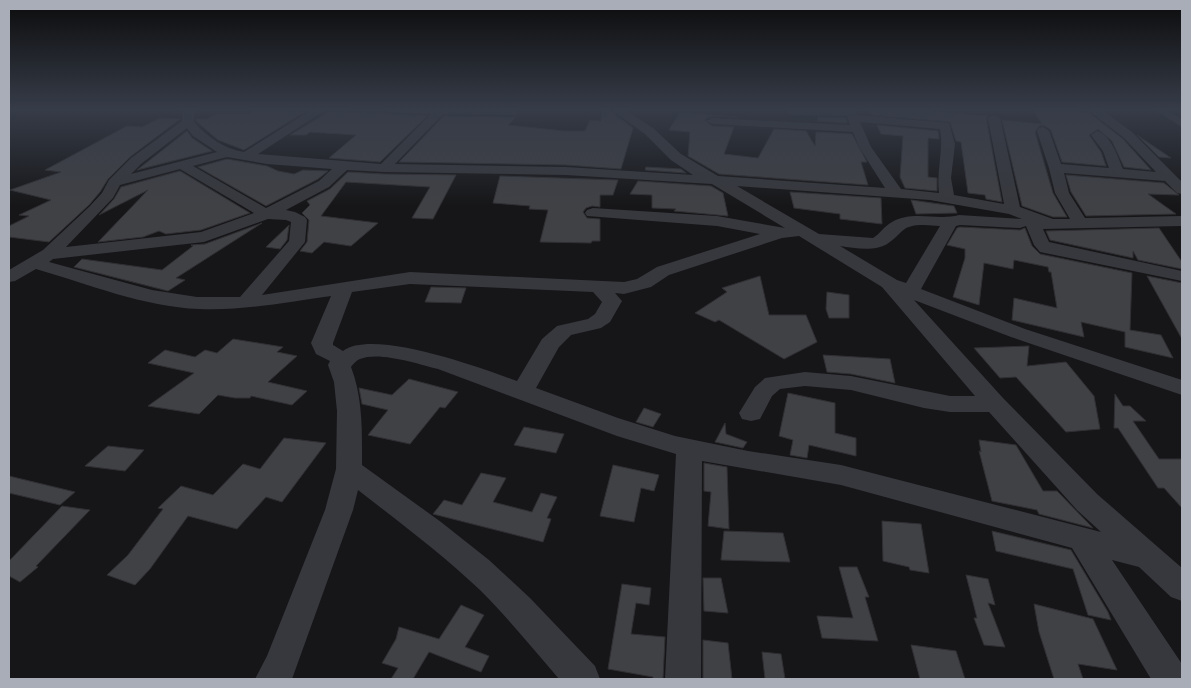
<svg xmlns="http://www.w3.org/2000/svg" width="1191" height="688" font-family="'Nunito Sans',sans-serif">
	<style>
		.building { fill: #404145; stroke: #303034 }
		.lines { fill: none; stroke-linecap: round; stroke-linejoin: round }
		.minor { fill: #37383d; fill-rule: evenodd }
	</style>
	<rect width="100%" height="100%" fill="#161618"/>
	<path class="building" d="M256 109 304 112 244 150 218 140 196 121V119H207L216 114H249Z
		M602 109H608L633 128 621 169 566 165 399 162 444 116 516 117 508 125 565 131H585L590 120 601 121Z
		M870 109H930L931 111 988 116 986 118 1002 202 986 199 985 195 968 193 961 142 956 141 950 122 872 115Z
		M1032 109H1076L1079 112H1088L1123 139 1151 170 1124 167 1112 141 1098 129 1089 135 1101 152 1106 166 1062 162 1051 130 1044 125 1039 126 1035 132 1053 193 1067 217H1053L1022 206 1002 120 1042 124Z
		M330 111 414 115 427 116 380 162 329 158 356 135 310 132 306 135H290Z
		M680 112 738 117 712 116 704 120 712 126 734 127 724 154 758 158 774 129 806 131 815 146 816 132 852 134 867 162H861L868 185 719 174 688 156 690 132 669 130Z
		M818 117 846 118 847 123 817 121Z
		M160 118 180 119 130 157 108 179 100 192 89 205 49 242 9 237V226L29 216 19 215 51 200 10 190 61 172 45 170 127 126 142 127Z
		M877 125 938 131 939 139 928 138V177L937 178V191L905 188 900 177 903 136 881 134Z
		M187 131 192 138 212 151 137 170Z
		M1137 135 1171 158 1159 157Z
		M227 159 267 166 278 171 294 174 303 170 328 171 318 179 266 206 198 167Z
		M646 167 681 169 686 173 645 170Z
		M180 171 250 213 201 230 166 234 159 231 143 237 98 242 148 190 99 215 114 199 121 187Z
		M348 172 384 174 456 175 433 219 412 218 430 187 346 182 321 216 378 223 351 246 324 242 312 253 300 251 307 242 309 220 302 213 310 205 307 201 330 189Z
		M1066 175 1164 183 1179 195 1148 194 1176 214 1086 216 1071 192Z
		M500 176 618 180 613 195H600V207L592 206 586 208 583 212 587 218 600 219V241H592L591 243 540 242 548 210 529 209 530 206 493 203Z
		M638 181 711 186 723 193 728 216 674 211 676 209 652 208V195L630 194Z
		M790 192 881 198 882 224 840 219V214L794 208Z
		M911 200 954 206 957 213 916 214Z
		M262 223 176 278 185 280 168 291 74 267 82 259 162 270 193 246 191 245 205 244Z
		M289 225 287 240 280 249 266 247Z
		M960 227 1020 230 1025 228 1032 246 1040 254 1132 273 1130 330 1161 335 1173 358 1125 347V332L1081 322 1084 337 1012 320 1014 298 1057 308 1051 272H1049L1048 267 1014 260 1013 269 984 263 979 305 953 297 965 258V249L947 245 957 228Z
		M1159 228 1182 262V269L1138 260 1133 251V258L1050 240 1046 231Z
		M760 276 769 315H806L817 342 784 359 719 320 715 322 695 313 727 292 722 288Z
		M1147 276 1182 283V339Z
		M431 287 466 288 461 303 425 302Z
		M827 292 849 295V318H829L826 309Z
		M233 339 283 347 277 352 297 356 268 382 307 391 292 405 251 396 250 398H235L218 395 199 414 148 406 194 373 148 363 165 350 195 357 205 350 217 353Z
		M1029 346 1027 366 1066 362 1094 396 1100 429 1066 432 1016 377 1000 378 974 348Z
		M823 355 890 359 895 383 851 374 827 372Z
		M409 379 458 392 445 408 440 407 410 444 368 435 388 410 362 404 359 388 392 395Z
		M788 393 835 403V433L856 438V456L809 445 807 458 790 455 793 440 779 436Z
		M1115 394 1123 406H1130L1146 421H1133L1159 459H1182V508L1164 488H1158L1118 428H1114Z
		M644 408 661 414 653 427 636 422Z
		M725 423 726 434 747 442 743 448 715 442Z
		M524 427 564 434 556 453 514 445Z
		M284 438 326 443 282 502 266 497 237 529 188 516 150 569 135 585 107 575 128 555 163 509 158 508 181 486 213 495 243 464 260 469Z
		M979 440 1016 445 1043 491H1057L1093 528 1039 514 1037 510 992 501 979 451 981 452Z
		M108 446 144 450 125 471 85 466Z
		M704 463 727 467 729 529 708 526 711 492 704 491Z
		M613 465 659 475 654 491 641 488 634 522 600 516Z
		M481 473 506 478 493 502 532 512 541 493 557 497 547 518 551 519 543 542 433 514 444 500 462 505Z
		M9 476 75 492 60 505 9 493Z
		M62 506 90 510 36 566 38 567 20 582 9 576V561Z
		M882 521 921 524 929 573 910 570 909 567 883 561Z
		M724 531 783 533 790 562 721 560Z
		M992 531 1071 550 1108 612 1111 620 1088 615 1073 569 996 551Z
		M839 567H857L869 597H865L878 641 822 638 817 616 853 618Z
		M966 575 988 579 995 605 988 603 1005 647 984 645 974 618H977Z
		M703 578H721L728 613 704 611Z
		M622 584 651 588 649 605 636 603 631 634 665 637 663 679H653V677L608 669Z
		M1034 604 1093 619 1117 670 1078 664 1083 679H1054L1039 632Z
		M461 605 484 615 465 647 489 656 481 672 429 652 413 679H391L398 668 382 663 396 639 399 627 439 639Z
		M703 640 728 643 732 679H703Z
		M911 645 956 651 965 679H920Z
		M762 652 781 654 785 679H765Z"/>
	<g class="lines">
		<path class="minor" d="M183 109H195L194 122C207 137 225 149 244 152L313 109H327L258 154 381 164 431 114 389 112 384 109 512 110 518 113 516 115 443 114 395 164 566 167 693 175 671 160 645 134 610 109H623L653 128 681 154 718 176 885 188 859 147 853 132 712 124 706 121 712 118 850 125 847 116 792 115 786 112 789 109 852 110 856 111V115L949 123 955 144 951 178 954 195 1004 204 988 118 994 115 1000 118 1020 207 1053 219H1070L1055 193 1049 168 1037 131 1039 128 1043 127 1049 131 1061 164 1109 168 1103 151 1091 135 1097 131C1111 135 1118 157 1123 169L1156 172 1124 138 1087 109H1100L1132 132 1182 182V194L1177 193 1165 181 1064 173 1069 193 1085 218 1182 216V226L1043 229 1049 242 1182 271V281L1040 252 1034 245 1026 226 1020 228 960 225 956 226 921 289 1025 329 1182 380V395L1011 337 914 300 1003 398 1097 494 1182 568V601L1171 597 1139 567 1112 560 1182 664V679H1151L1072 548 841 485 702 461 701 679H665L676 454 617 436 438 369C418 364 379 351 360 359 357 360 353 364 351 367 363 398 362 431 362 465L441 522 489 560 530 598 595 666 600 679H559C533 649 508 618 480 590 442 554 399 522 358 490L353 510 292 679H255L267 656 325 510 336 469 337 411 334 382 328 365 330 361 316 354 311 343 331 296C287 302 244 311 199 309 144 307 88 284 36 269L15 281 9 282V270L43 250 90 206 102 193 109 180 131 158 182 121ZM860 122 940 129C944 151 936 170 939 193L901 189 871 147ZM187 128 193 136 217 152 131 174 141 164ZM227 157 267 164 332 169 319 181 266 208 193 166ZM180 169 254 213 201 232 66 247 113 198 120 185ZM347 170 384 172 566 175 712 184 785 228 717 216 593 208 587 210 585 213 587 216 717 226 760 234 657 267 637 279 624 282 410 272 262 295 305 242 307 220 305 217 295 212 286 210 329 187ZM737 186 930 200 1009 214 1022 219 959 215C937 221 913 210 892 222 884 226 880 234 873 238L819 234ZM268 219 286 220 291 222 289 241 240 297H197L152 290 49 262 53 259 204 242ZM924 225 940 226 906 283 897 280 840 246C854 248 874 252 887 244 904 233 900 225 924 225ZM799 236 882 287 975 396H950L851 376 805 372 765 378 755 387 739 413 742 419 751 421 760 419 772 396 780 389 805 386 851 390 924 408 950 412H989L1077 510 1101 532 841 465 748 451 675 436 618 418 536 388 559 347 571 335 601 328 610 322 622 301 615 293 624 294 651 287 669 275 782 238ZM410 284 593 292 602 302 595 314 588 319 557 326 542 339 517 381C483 369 374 328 343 351L333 345V343L352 292Z
			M1153 109H1166L1182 119V127Z"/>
	</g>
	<linearGradient id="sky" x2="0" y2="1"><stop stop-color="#0c0c0d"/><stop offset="0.53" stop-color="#363c48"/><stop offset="1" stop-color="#363c48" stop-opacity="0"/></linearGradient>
	<rect width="1191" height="206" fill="url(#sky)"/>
	<rect width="1191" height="688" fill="none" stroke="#a8adb8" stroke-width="20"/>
</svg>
